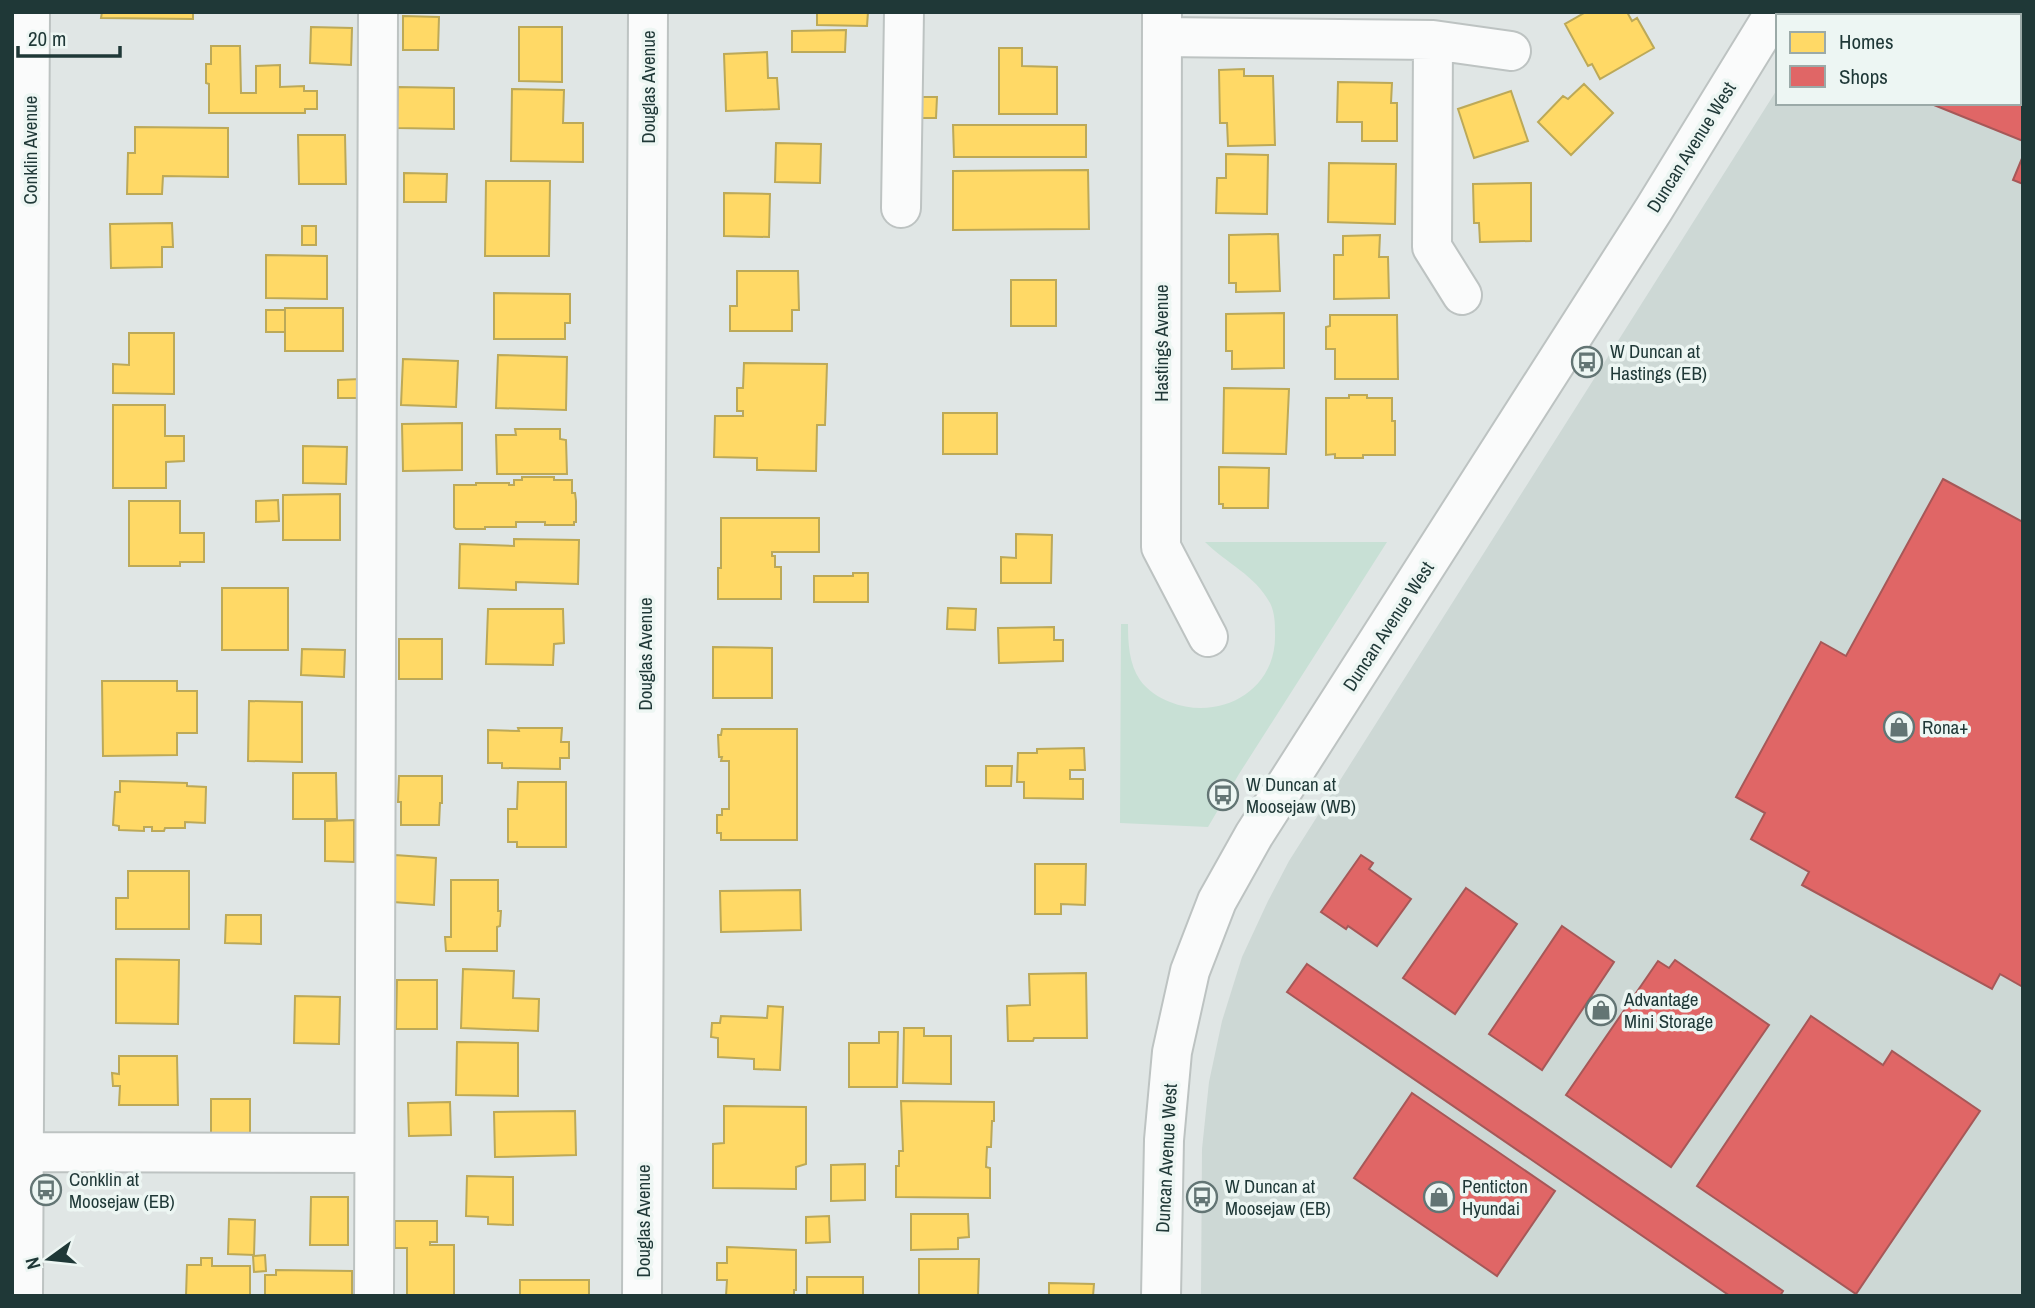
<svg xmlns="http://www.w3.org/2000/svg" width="2035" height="1308" font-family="'Archivo Narrow',sans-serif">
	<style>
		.built { fill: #cdd8d5 }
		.green { fill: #c8e0d5 }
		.homes { fill: #ffd966; stroke: #bca958; stroke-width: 2 }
		.shops { fill: #e06666; stroke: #a65858; stroke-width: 2 }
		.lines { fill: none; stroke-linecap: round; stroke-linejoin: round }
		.minor-casing { stroke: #bdc3c2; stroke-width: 42 }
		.minor { stroke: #fafbfb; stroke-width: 38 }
		.labels { text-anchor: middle; stroke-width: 7; stroke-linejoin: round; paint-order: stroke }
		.street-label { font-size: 19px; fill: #1f3837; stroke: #edf6f3 }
		.poi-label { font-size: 19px; fill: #1f3837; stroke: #edf6f3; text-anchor: start }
	</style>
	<rect width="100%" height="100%" fill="#e0e6e5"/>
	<path class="built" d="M1826 12H2023V1296H1201L1202 1149 1209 1082 1222 1021 1242 957 1268 901 1289 861 1778 88V103H2019V16H1824Z"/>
	<path class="green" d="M1205 542H1387L1239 774 1208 827 1120 823 1121 624H1128C1128 643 1129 664 1140 680 1147 690 1159 698 1170 702 1219 722 1277 691 1275 634 1275 624 1275 613 1270 603 1255 575 1226 563 1205 542Z"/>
	<path class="homes" d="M102 12H193V19L101 18Z
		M817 12H868L867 26 817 25Z
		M1586 12H1627L1632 21 1637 18 1654 48 1600 79 1592 64 1588 66 1565 24Z
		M403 16 439 17 438 50H403Z
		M311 27 352 28 351 65 310 63Z
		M519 27H562V82L519 81Z
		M846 30 845 52H792V31Z
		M211 46H240L241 93H256V66L280 65V87L304 86V91H317V109H305V113H209V84L206 83V64H211Z
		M999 48H1022V66L1057 67V114H999Z
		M767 52 768 78H777L779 109 726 111 724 54Z
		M1244 69V76H1273L1275 145 1228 146 1227 123H1220L1219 70Z
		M1338 82 1392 83 1391 103H1397V141H1362V122H1337Z
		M1584 84 1613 113 1571 155 1538 122 1563 96 1568 99Z
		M398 87 454 88V129L397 128Z
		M512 89 564 90 563 123H583V162L511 161Z
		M1511 91 1528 141 1474 158 1458 109Z
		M922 97H937L936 118H921Z
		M953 125H1086V157H954Z
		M135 127 228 128V177L163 176 162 194H127L128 153H135Z
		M298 135H345L346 184H299Z
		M776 143 821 144 820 183 775 182Z
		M1226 154 1268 155 1267 214 1216 213 1217 178H1226Z
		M1329 163 1396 164 1395 224 1328 222Z
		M1088 170 1089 229 953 230V171Z
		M404 173 447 174 446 202H404Z
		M486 181H550L549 256H485Z
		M1531 183V241L1480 242 1479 223H1474L1473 184Z
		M724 193 770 194 769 237 724 236Z
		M172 223 173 247H162V267L111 268 110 224Z
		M302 226H316V245H302Z
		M1278 234 1280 291 1236 292V283H1229V235Z
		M1380 235 1379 257H1388L1389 298 1334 299V255H1343V236Z
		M266 255 327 256V299L266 298Z
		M737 271H798L799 310H792V331H730V306H737Z
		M1011 280H1056V326H1011Z
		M494 293 570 294V323H565V339H494Z
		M285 308H343V351H285Z
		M266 310H285V332H266Z
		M1284 313V368L1232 369V351H1226V314Z
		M1330 315H1397L1398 379H1335V349H1326V327L1330 326Z
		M129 333H174V394L113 393V364L129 365Z
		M498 355 567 357 566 410 496 408Z
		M403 359 458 361 456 407 401 405Z
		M744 363 827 364 825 425H817L816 471 757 470V458L714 457 715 416H743V411H737V388H743Z
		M360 379 361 398H338V380Z
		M1224 388 1289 389 1286 454 1223 453Z
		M1349 395H1367V398H1392V421H1395V455H1363V458H1335V454L1326 455V398H1349Z
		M113 405H165V436H184V461L166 462V488H113Z
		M943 413H997V454H943Z
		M462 423V470L403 471 402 424Z
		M515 429H560V439L566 440 567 474H497L496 435H516Z
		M303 446 347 447 346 484 303 483Z
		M1219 467 1269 468 1268 508H1223V504H1219Z
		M522 477H554V480H572V493H575L576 501V522H574V525H545V522H516V527H485V529H456L454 527V485H476V483H509V485H514V480H522Z
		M340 494V540H283V495Z
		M278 500 279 521 256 522V501Z
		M129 501H180V533H204V562H180V566H129Z
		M721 518H819V552H772V556H775V567H781V599H718V568H721Z
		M1016 534 1052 535 1051 583H1001V557L1016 558Z
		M514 539 579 540 578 584 516 582V590L459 588 460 544 514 546Z
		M853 573H868V602H814V576H853Z
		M222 588H288V650H222Z
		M948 608 976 609 975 630 947 629Z
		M488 609H563L564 643 554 644 553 665 486 664Z
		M1054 627V640H1063V661L999 663 998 628Z
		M399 639H442V679H399Z
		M713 647 772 648V698H713Z
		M302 649 345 650 344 677 301 675Z
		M102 681H177V691H197V733H177V755L103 756Z
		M249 701 302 702V762L248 761Z
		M518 728H562L561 742H569V758H560V769L502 768V763H488V730L519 731Z
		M722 729H797V840H721V833H717V815H722V809H729V761H721L722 757H719L718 735H721Z
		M1084 748 1085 770H1070V779H1083V799L1024 798V782H1017L1018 753H1037V749Z
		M986 766H1012L1011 786H986Z
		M293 773H336L337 819H293Z
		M399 776H442V803H440L439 825H401V802H398Z
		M120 781 187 783V786L206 787 205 823 185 822V828H165L164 831H152V827H144V831L119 830V826L113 825 115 792H120Z
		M518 782H566V847H517V842H508V809H517Z
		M354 820V862L325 861V821Z
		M395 855 436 858 434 905 393 902Z
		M1035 864H1086L1085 905 1061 904V914H1035Z
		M128 871H189V929H116V898H128Z
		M451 880H498V911H501L500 926 497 927V951H446L445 937H451Z
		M800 890 801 930 721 932 720 891Z
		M226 915H261V944L225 943Z
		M116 959 179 960 178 1024 116 1023Z
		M463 969 514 971 513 998 539 999 538 1031 461 1028Z
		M1086 973 1087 1038H1034L1033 1041H1008L1007 1006 1030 1005 1029 974Z
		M397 980H437V1029H396Z
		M295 996 340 997 339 1044 294 1043Z
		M768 1006 783 1007 780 1070 754 1069V1059L718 1057V1038L711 1037 712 1023H720L721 1016 767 1018Z
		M904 1028H924V1036H951V1084L903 1083Z
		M879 1032H898L897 1087H849V1043H879Z
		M457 1042 518 1043V1096L456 1095Z
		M119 1056H177L178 1105H119L120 1086H113L112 1073 119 1074Z
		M211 1099H250V1134L211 1133Z
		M901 1101 994 1102V1121H992L991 1147H987L986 1167 990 1168V1198L896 1197V1166H899V1151H903Z
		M450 1102 451 1135 409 1136 408 1103Z
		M724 1106 806 1107V1164L796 1167V1189L713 1188V1144L724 1143Z
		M575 1111 576 1155 495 1157 494 1112Z
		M865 1164V1200L831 1201V1165Z
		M467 1176 513 1177V1225L488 1224V1217L466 1216Z
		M311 1197H348V1245H310Z
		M911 1214H968L969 1237 958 1238V1249L911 1250Z
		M829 1216 830 1242 806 1243V1217Z
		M229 1219 255 1220 254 1255 228 1254Z
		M395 1221H437V1242H430V1245H454V1296H407V1248H395Z
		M727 1247 796 1250V1290H794V1296H726L727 1280H717V1263H727Z
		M265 1255 266 1271 254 1272 253 1256Z
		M201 1258H212V1266H250V1296H186L187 1265H201Z
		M919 1259H979L978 1296H919Z
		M276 1270 352 1271V1296H265V1275H276Z
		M807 1277H863V1296H807Z
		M520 1280H589V1296H520Z
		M1049 1283 1094 1284 1093 1296H1049Z"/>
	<path class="shops" d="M1949 12H2023V141L1929 103H2019V16H1948Z
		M2023 156V184L2013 180Z
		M1943 479 2023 522V987L2000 974 1992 989 1802 885 1809 872 1751 839 1765 813 1736 797 1821 642 1846 656Z
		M1361 855 1373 863 1369 869 1411 899 1377 946 1348 926 1346 929 1321 912Z
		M1466 888 1517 924 1455 1014 1403 978Z
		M1562 926 1614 962 1542 1070 1489 1034Z
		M1675 960 1769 1025 1671 1167 1566 1095 1658 961 1669 968Z
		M1307 964 1783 1291 1780 1296H1730L1287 992Z
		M1811 1016 1883 1065 1892 1051 1980 1111 1856 1294 1697 1186Z
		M1412 1093 1555 1191 1497 1276 1354 1178Z"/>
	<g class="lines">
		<g class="minor-casing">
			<path id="minor" d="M1162 12 1161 547 1208 637
				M1163 37 1433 40 1511 51
				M1433 40 1432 247 1462 295
				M901 208 904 12
				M12 1152 374 1153
				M23 1296 30 12
				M374 1296 378 12
				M642 1296 648 12
				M1161 1296 1164 1140 1172 1052 1190 971 1217 901 1254 835 1654 209 1775 12"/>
		</g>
		<use href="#minor" class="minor"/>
	</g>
	<defs>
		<g id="bus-ring" transform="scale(1.575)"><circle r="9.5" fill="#edf6f3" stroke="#637574" stroke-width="1.5"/><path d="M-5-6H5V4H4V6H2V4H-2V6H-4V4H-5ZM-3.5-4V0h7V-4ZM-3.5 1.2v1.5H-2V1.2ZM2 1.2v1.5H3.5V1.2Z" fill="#637574"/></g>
		<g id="shop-ring" transform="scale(1.575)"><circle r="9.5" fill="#edf6f3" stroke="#637574" stroke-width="1.5"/><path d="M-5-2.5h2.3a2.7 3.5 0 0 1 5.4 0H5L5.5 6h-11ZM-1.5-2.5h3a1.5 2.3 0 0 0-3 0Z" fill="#637574"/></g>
	</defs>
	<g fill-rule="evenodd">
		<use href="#bus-ring" x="1587" y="362"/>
		<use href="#shop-ring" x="1899" y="727"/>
		<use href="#bus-ring" x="1223" y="795"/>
		<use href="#shop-ring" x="1601" y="1010"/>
		<use href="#bus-ring" x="46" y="1190"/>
		<use href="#bus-ring" x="1202" y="1197"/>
		<use href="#shop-ring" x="1439" y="1197"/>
	</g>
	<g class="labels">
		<g class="street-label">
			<text transform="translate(648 87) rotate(-90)" y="7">Douglas Avenue</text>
			<text transform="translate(1691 147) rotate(-58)" y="7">Duncan Avenue West</text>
			<text transform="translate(30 150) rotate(-90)" y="7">Conklin Avenue</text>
			<text transform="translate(1161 343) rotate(-90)" y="7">Hastings Avenue</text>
			<text transform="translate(1388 626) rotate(-57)" y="7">Duncan Avenue West</text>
			<text transform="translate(645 654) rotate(-90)" y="7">Douglas Avenue</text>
			<text transform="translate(1166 1158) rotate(-87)" y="7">Duncan Avenue West</text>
			<text transform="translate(643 1221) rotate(-90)" y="7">Douglas Avenue</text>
		</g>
		<g class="poi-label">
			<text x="1610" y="358">W Duncan at<tspan x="1610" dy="22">Hastings (EB)</tspan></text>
			<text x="1922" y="734">Rona+</text>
			<text x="1246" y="791">W Duncan at<tspan x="1246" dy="22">Moosejaw (WB)</tspan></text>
			<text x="1624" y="1006">Advantage<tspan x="1624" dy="22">Mini Storage</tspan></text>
			<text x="69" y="1186">Conklin at<tspan x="69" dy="22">Moosejaw (EB)</tspan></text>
			<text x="1225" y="1193">W Duncan at<tspan x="1225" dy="22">Moosejaw (EB)</tspan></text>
			<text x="1462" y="1193">Penticton<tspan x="1462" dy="22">Hyundai</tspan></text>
		</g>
	</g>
	<rect width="2035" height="1308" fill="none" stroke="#1f3837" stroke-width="28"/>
	<rect x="1776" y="14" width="245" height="91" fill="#edf6f3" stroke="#9baaa8" stroke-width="2"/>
	<rect x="1790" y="32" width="35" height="21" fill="#ffd966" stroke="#9baaa8" stroke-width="2"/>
	<text x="1839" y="49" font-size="21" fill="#1f3837">Homes</text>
	<rect x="1790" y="66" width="35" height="21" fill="#e06666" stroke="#9baaa8" stroke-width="2"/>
	<text x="1839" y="84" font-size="21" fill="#1f3837">Shops</text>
	<g transform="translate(49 1259) rotate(255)" stroke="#edf6f3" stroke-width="5" paint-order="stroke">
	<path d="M0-5L12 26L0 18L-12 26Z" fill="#1f3837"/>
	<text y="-10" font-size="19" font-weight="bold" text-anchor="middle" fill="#1f3837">N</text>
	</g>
	<path d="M18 46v10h102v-10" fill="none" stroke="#1f3837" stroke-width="3.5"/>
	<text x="28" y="46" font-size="21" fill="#1f3837" stroke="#edf6f3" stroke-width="5" paint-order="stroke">20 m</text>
</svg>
